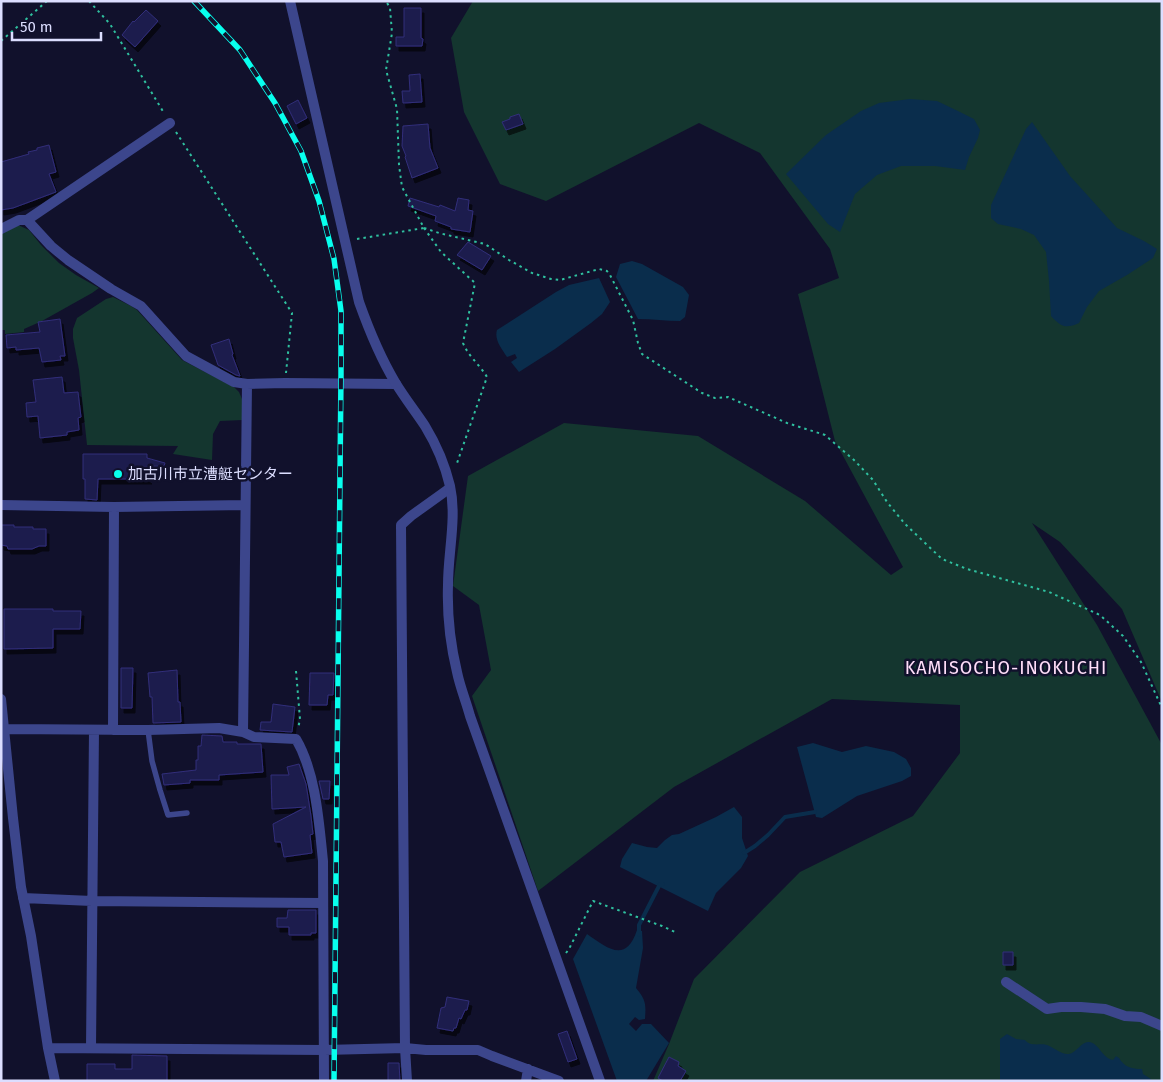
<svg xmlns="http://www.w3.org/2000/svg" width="1163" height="1082" font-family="'Fira Sans','Noto Sans JP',sans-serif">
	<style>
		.green { fill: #14362f }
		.water { fill: #0a2d4c }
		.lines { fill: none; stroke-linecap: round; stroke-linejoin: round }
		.stream { stroke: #0a2d4c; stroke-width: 4 }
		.building { fill: #1e1d4d; stroke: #312e7a; filter: url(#shadow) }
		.path { stroke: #2fc09f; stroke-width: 2; stroke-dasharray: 2.5 4; stroke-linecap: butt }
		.service { stroke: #3c468c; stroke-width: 5.5 }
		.minor { stroke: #3c468c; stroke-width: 10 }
		.tertiary { stroke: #3c468c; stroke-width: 10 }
		.rail-casing { stroke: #08ffee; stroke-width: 5.5 }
		.rail { stroke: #11112c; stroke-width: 4; stroke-dasharray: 11; stroke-linecap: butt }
		.poi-dot { fill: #08ffee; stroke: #11112c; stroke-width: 2 }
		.labels { text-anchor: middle; stroke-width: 5; stroke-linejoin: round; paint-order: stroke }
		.poi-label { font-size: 15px; fill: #dcdeff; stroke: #11112c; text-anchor: start }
		.quarter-label { font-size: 18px; letter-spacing: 1px; fill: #ffdef9; stroke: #11112c }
	</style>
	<defs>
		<filter id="shadow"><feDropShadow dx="3" dy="5" stdDeviation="0" flood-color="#0009"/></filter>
	</defs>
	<rect width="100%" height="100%" fill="#11112c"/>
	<path class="green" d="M473 1H1162V702L1122 609 1060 542 1032 523 1097 625 1162 745V1081H653L669 1044 694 979 800 872 913 816 960 753V705L832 699 674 787 538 891 472 696 491 670 479 605 453 586 468 476 564 423 698 436 805 501 891 575 903 567 835 441 798 294 839 278 830 249 760 153 699 123 546 201 500 184 464 112 451 38Z
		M18 225 29 230 41 245 59 263 76 275 99 288 92 293 42 321 24 329V332L5 334V330H1V234Z
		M113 297 131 306 137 310 182 360 234 387 239 392 242 399 243 420 220 421 213 434 212 460 173 454 178 446 87 445 79 370 73 338V329L77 318 106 299Z"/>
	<path class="water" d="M910 99 937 101 960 112 974 119 980 130 978 138 969 157 965 170 935 166H901L877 175 855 194 840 232 828 224 786 174 826 135 861 111 879 103Z
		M1032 122 1070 176 1117 228 1144 241 1157 249 1153 258 1127 275 1099 291 1087 307 1079 323C1066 329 1061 327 1051 316L1049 281 1046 252 1034 235 1021 229 998 224 991 218V205L1026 129Z
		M632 261 642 264 683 287 689 295 685 317 680 321C666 321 652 319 638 319L616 277 620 264Z
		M599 278 610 302 602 314 591 323 555 349 519 372 511 362 517 358 515 354 507 357C502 349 494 340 497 330L556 292 569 285Z
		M813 743 842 752 866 746 894 752 906 759 911 768V776L902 781 857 796 822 818 816 817 797 747Z
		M734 807 742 817V838L748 856 741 868 716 893 708 911 620 867 622 859 632 843 647 847 657 848 665 840 672 835 679 834 716 817Z
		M637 930 642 931 643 948 636 988C646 1000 646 1004 645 1019L639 1020 635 1017 629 1024 636 1031 642 1024H651L669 1043 646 1081H617L573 959 587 934C607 948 626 964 637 930Z
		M1007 1034 1016 1039 1025 1040C1030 1047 1039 1043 1047 1045 1053 1047 1062 1055 1069 1054 1076 1053 1082 1041 1089 1042 1099 1043 1102 1058 1113 1060L1116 1056C1122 1060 1117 1056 1122 1062 1127 1068 1134 1069 1142 1069L1143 1074 1151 1079 1150 1081H1000V1039Z"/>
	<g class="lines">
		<path class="stream" d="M744 853 755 846 768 835 785 817 815 812
			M639 935V925L660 884H663"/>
	</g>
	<path class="building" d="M404 8H421V38L423 39 422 46H396V37H404Z
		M146 10 158 21 135 47 122 35 133 21 134 22Z
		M420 74 422 102 403 103 402 91H410L409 75Z
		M298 100 307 118 296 124 287 106Z
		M519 114 523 124 506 130 502 122 510 119V117Z
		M428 124 430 148 438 168 412 178 405 157 406 156 402 146 403 126Z
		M49 145 56 172 49 174 56 192 13 208 1 210V162L29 154 28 152 37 150V148Z
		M410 198 439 207 440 205 455 211 458 198 469 200 468 210 473 211 470 232 451 229V227L435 221 436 216 408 206Z
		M468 242 491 256 482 270 457 255Z
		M60 319 65 356H60L61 360 42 362 39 348 16 350V347L7 348 6 335 40 332 38 322Z
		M229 339 233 354 232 355 240 376 236 375 218 365 211 345Z
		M62 377 64 393 78 392 81 417 78 418 79 430 67 432V435L40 438 38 416 27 417 26 403 36 402 33 380Z
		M83 454H147V458L165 463 164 466 132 467 149 479H98L97 500 85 499V479H83Z
		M1 525H14V527H33V529H46V546H39L32 549H8L7 546 1 545Z
		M4 609H53V611H81L80 629H53V648L4 649Z
		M121 668H133L132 708H121Z
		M177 670 178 702H180L181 722 153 723 152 697H150L148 673Z
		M310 673H334L333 695H328L327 705H309Z
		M273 704 295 707 292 732 260 730 261 722H271Z
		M202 735 222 736 223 742H237V744H261L263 772 219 775V780H190V783L164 785 162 774 196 770V760H198V746H201Z
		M299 764 306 784 311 816 313 834 310 835 312 853 284 857 281 842H275L273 824 306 807 272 809 271 775H289L287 767Z
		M319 781H330L329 799H323Z
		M288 910H316V933H311V935H289V927H277V918H287Z
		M1003 952H1013V965H1003Z
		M447 997 469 1001 467 1010H465L461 1019 459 1018 456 1028H454L453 1031 437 1028 441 1008 445 1007Z
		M567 1031 577 1059 568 1062 558 1034Z
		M132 1055 167 1056V1081H87V1064H115V1069H132Z
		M669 1057 679 1062 678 1066 686 1071 680 1081H663L658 1078Z
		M388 1063H399L400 1081H388Z"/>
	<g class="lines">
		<path class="path" d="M89 1 110 24 164 113
			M1 41 47 1
			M176 132 292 313 286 373
			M424 228 439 233 485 244 509 260 532 273 551 279 560 280 599 269 607 271 610 275 633 320 638 343 642 354 702 393 715 398 728 397 787 423 825 435 854 460 873 480 887 502 905 524 942 559 967 569 1049 592 1100 615 1123 636 1141 662 1162 708
			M424 228 441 252 475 283 463 343C468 356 480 365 487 377L456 466
			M357 239 424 228 402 187 399 165 397 109 386 70 392 33 390 8 386 1
			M296 671 300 719 298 729
			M566 953 569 949 593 901 662 926 675 932"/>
		<path class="service" d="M148 730 152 761 160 790 168 815 187 813"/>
		<path class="minor" d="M27 220 170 123
			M1 229 19 220H27L51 246 68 260 111 289 141 306 186 356 234 382 247 384 285 383 396 384
			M1 505 114 507 245 505
			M1 699 13 818 21 887 31 936 48 1048 55 1081
			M5 729 148 730 219 728 243 732 254 737 296 739C316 773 319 823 323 861L324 1081
			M113 730 114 507
			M243 732 247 384
			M23 898 92 901 323 903
			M1006 982 1047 1009 1061 1007H1081L1105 1009 1125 1016 1141 1017 1162 1026
			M48 1048 324 1050 405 1048 426 1050H478L492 1056 559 1081
			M91 1048 94 730
			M407 1081 405 1048 401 525 411 516 450 488
			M526 1081 528 1069"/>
		<path class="tertiary" d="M290 1 359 302C369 330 380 357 395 382 404 397 415 411 425 426 436 444 445 465 450 486 457 518 448 552 448 585 447 614 450 643 457 672 460 687 466 701 470 716L600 1081"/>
		<g class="rail-casing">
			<path id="rail" d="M194 1 240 50 275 103 301 151 319 201 334 259 341 311V375L334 1081"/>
		</g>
		<use href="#rail" class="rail"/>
	</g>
	<circle class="poi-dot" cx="118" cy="474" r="5"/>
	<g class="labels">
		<g class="poi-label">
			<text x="128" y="479">加古川市立漕艇センター</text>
		</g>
		<g class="quarter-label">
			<text x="1006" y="674">KAMISOCHO-INOKUCHI</text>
		</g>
	</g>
	<rect width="1163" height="1082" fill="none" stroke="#dcdeff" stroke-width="5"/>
	<path d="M12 32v8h89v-8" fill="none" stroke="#dcdeff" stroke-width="2.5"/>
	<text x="20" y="32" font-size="15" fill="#dcdeff" stroke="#11112c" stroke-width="4" paint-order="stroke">50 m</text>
</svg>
